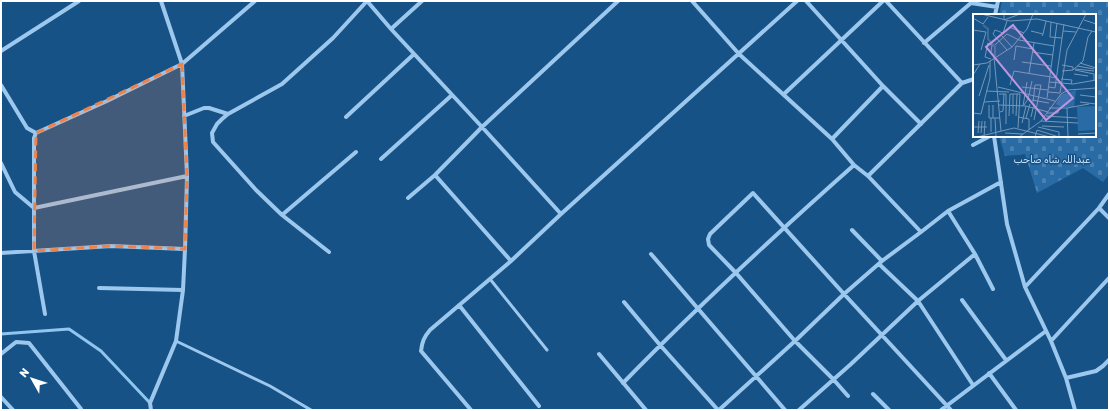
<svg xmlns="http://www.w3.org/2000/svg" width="1110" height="411" font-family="Rubik,Vazirmatn,sans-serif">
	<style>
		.cemetery { fill: url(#cemetery-stones) }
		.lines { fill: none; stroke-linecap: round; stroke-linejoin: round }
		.stream { stroke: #8fc5f0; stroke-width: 3 }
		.lane { stroke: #9dc8ee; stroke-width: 3 }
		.street { stroke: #9dc8ee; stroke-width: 4 }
		.marked { fill: #ee8249; fill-opacity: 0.2; stroke: #ee8249; stroke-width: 3; stroke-dasharray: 8 5; stroke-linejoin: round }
		.labels { text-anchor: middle; stroke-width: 3; stroke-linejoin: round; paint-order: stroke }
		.park-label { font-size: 10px; fill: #c2e0fa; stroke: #175287 }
		.inset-river { fill: none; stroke: #416d94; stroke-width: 2 }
		.inset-road { fill: none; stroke: #7497b7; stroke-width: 1 }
		.view { fill: #bd96df; fill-opacity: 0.15; stroke: #bd96df; stroke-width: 2 }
		.inset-edge { fill: none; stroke: #fff; stroke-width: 2 }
	</style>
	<defs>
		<pattern id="cemetery-stones" width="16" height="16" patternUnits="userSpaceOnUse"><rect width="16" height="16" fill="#296ca5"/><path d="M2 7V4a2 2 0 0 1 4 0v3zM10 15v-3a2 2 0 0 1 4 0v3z" fill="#4982b2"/></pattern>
	</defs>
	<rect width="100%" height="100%" fill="#175287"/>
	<path class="cemetery" d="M1002 1H1109V174L1103 182 1083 168 1037 193 1025 154 1005 156 999 136H1095V15H999Z"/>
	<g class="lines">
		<path class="stream" d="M1 334 69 329 101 351 150 403"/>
		<path class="lane" d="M490 279 547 350
			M176 341 270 386 311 410"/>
		<path class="street" d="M367 1 391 29 482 127 561 214
			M692 1 739 54 832 139 854 165 868 176 921 232
			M806 1 883 86 832 139
			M886 1 962 83
			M995 15 998 1
			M391 29 422 1
			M924 43 971 3 997 7
			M1 51 79 1
			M1 85 27 128 36 133
			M883 86 921 124
			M784 94 883 1
			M184 116 204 108H209L228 114
			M346 117 414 54
			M994 136 1007 224 1025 287 1051 341 1066 378 1075 410
			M973 145 990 136
			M381 159 452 95
			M1 163 15 192 34 208 187 176
			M435 175 511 261
			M868 176 962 83 974 79
			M408 198 435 175 482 127 618 1
			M1099 208 1109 218
			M948 211 975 254 993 289
			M282 215 356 152
			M852 230 882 261
			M329 252 282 215 256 190 213 142 212 133 217 124 222 119 228 114 282 84 333 38 367 1
			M1 253 111 246 185 249
			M651 254 785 410
			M879 264 918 301 973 385
			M1025 287 1099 208 1109 194
			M99 288 183 290
			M962 300 1006 360
			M624 302 660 345 718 410
			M459 305 539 406
			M45 314 34 251V138L36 133 107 101 182 64 255 1
			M1051 341 1109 278
			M1 354 16 342 29 343 81 409
			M599 354 646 410
			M989 373 1016 410
			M1066 378 1096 371 1103 366 1109 360
			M623 383C697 307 775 235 854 165
			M873 394 889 410
			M848 396 833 379 795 341 736 273 709 245 708 239 710 234 753 193 844 294 951 410
			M1 397 13 410
			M151 410 150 403 176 341 183 290 185 249 187 176 182 64 161 1
			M471 410 421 351C422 342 424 337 430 330L511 261 561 214 797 1
			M719 410 795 341 844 294 882 261 921 232 948 211 1001 182
			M799 410 851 364 918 301 975 254
			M941 410 1046 331"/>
	</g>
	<path class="marked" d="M182 64 187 176 185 249 111 246 34 251 36 133Z"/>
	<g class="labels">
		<g class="park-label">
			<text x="1052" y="163">عبداللہ شاہ صاحب</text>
		</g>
	</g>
	<g transform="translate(973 14)">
		<rect width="123" height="123" fill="#175287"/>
		<path d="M103 76 101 93H88L83 90 87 81ZM123 92V116L105 117 104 93Z" fill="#296ca5"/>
		<path class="inset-river" d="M10 11 15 15V25L22 33V42"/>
		<path class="inset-road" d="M8 0 37 7 64 5 123 18M31 0V6L47 0M0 4 10 10 15 3M111 6 123 10M78 8 77 23 89 24M36 13 51 19M0 16 13 18 8 36M58 17 70 20 69 22M90 17 103 18M70 20 73 7M29 22 39 33M14 29 19 31 18 38M15 29 12 43 18 45M22 31 34 20 46 26 81 32M34 36 20 20 22 16 30 19 34 7M59 38 80 41M21 43 28 117M41 46 43 32 60 35M49 48 78 52M107 49 123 54M0 51 14 49 39 33 54 15 60 0M89 51 100 53V56L89 57M104 52 121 55M102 55 121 57M100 56 110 47 115 23 119 17M102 56 121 60V66M56 59 61 29M101 60 115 62M0 61 7 50M88 65 99 66 98 70M76 68 100 70 123 66M37 71 41 57 84 64M25 73 82 87M49 73 75 76M76 73 82 74 91 10M13 77 36 78M75 78 87 79M87 79 94 36 113 0M26 80H33V110M107 81 123 83M6 82 16 51M74 84 84 9M59 86 76 89M11 88 27 87M60 88 62 71H68L61 106M107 88 123 90M16 91V104H27M20 91V104M26 91 53 92 75 98M51 91 55 85 59 67M50 92 54 68M76 94H94L95 123M94 94 116 90M27 98 30 97 31 80M0 99 8 100 17 64V47M74 99H85L86 95M40 100V80M36 102 37 80H47L45 114M43 102 44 80M73 102 104 104M45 103 56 105V116M58 103 61 90M22 104 23 123M53 104 57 90M68 107 105 109M49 109 53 92M69 112 91 113M0 113H14M65 113 86 118V123M18 118V104M5 119 6 107M8 119 9 107M32 119 50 120M105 120 123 119M4 123 41 114 77 123M11 123 12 107M46 123 68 107 88 80 95 76 123 74M62 123 64 116 86 123"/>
		<path class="view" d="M40 11 100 84 73 106 13 33Z"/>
		<rect width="123" height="123" class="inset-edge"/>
	</g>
	<rect width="1110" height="411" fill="none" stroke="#ffffff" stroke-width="4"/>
	<g transform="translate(32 379) rotate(309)" stroke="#175287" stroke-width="3" paint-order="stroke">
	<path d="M0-3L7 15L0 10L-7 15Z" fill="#ffffff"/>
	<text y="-6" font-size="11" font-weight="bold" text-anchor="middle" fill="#ffffff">N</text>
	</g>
</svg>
